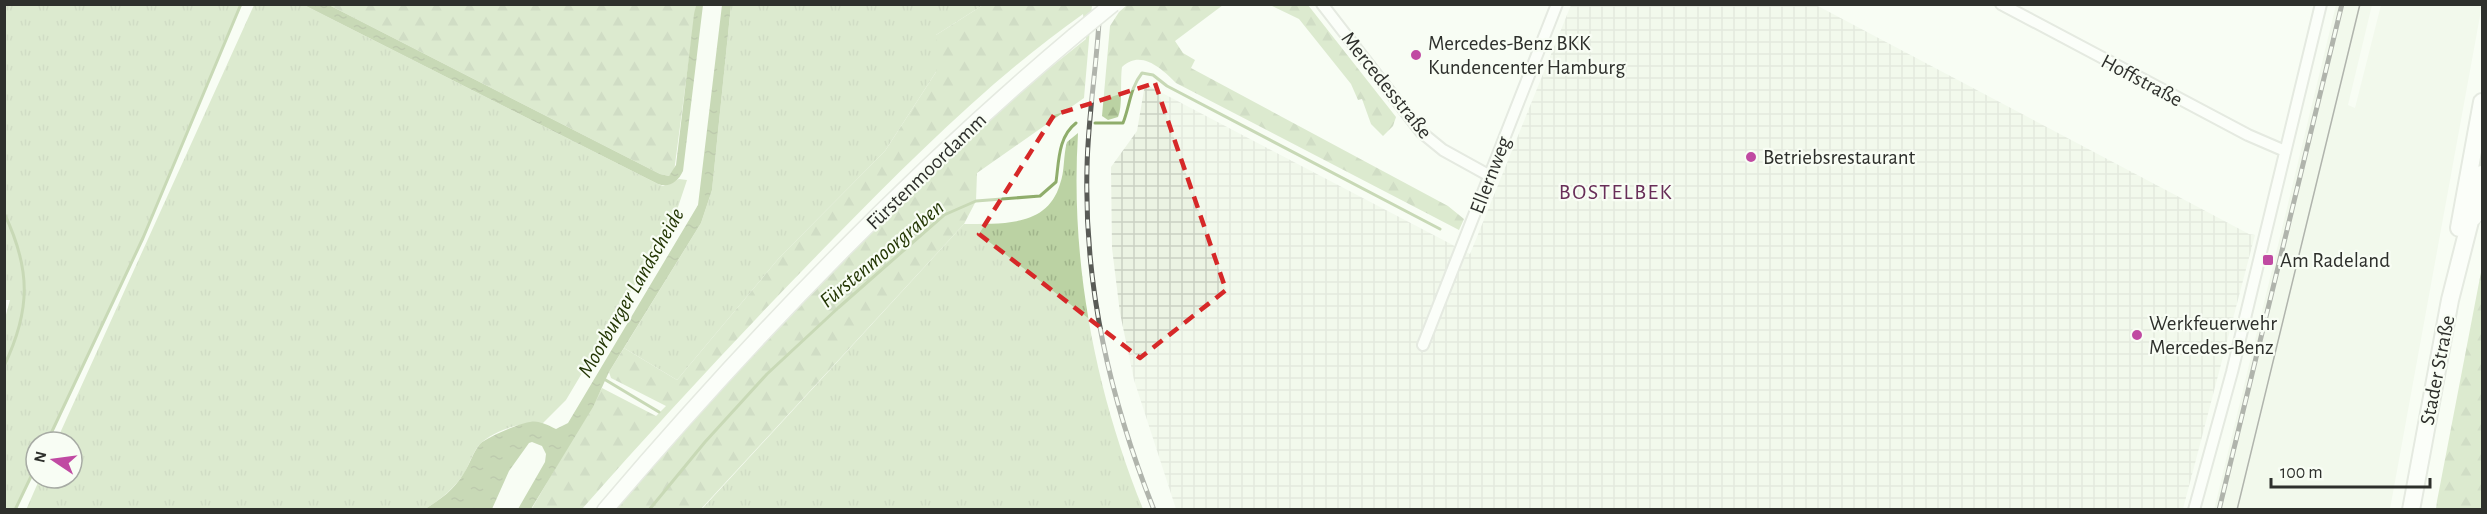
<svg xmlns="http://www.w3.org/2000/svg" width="2487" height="514" font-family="'Alegreya Sans',sans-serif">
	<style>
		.built { fill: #ebf3e3 }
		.industrial { fill: url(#industrial-grid) }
		.grass { fill: url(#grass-tufts) }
		.forest { fill: url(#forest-firs) }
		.water { fill: url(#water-ripples) }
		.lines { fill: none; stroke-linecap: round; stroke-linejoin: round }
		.stream { stroke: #8fad6b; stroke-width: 3 }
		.street-casing { stroke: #ced2c9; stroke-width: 14 }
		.secondary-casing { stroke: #ced2c9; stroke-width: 18 }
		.primary-casing { stroke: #ced2c9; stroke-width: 20 }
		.highway-casing { stroke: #ced2c9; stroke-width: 22 }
		.street { stroke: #fff; stroke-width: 10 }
		.secondary { stroke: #fff; stroke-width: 15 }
		.primary { stroke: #fff; stroke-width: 16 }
		.highway { stroke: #fff; stroke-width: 20 }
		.tram { stroke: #595b56; stroke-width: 1.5 }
		.rail-casing { stroke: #595b56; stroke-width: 5 }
		.rail { stroke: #f8fdf4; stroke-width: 3; stroke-dasharray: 9; stroke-linecap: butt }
		.secondary-bridge-casing { stroke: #ced2c9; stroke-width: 18; stroke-linecap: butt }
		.secondary-bridge { stroke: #fff; stroke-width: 15 }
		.marked { fill: none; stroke: #d62828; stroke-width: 4.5; stroke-dasharray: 12 8; stroke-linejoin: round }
		.poi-dot { fill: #c04aa2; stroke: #f8fdf4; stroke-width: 2 }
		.labels { text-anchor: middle; stroke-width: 4.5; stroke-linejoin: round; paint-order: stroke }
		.poi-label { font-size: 21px; fill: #2e302c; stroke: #f8fdf4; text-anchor: start }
		.street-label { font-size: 21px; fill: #2e302c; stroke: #f8fdf4 }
		.neighbourhood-label { font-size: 22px; letter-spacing: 1.5px; fill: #682e58; stroke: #f8fdf4 }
		.water-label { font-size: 22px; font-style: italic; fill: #243705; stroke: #f8fdf4 }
	</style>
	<defs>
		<pattern id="industrial-grid" width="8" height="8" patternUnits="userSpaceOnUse" patternTransform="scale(1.5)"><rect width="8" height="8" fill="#ebf3e3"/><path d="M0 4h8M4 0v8" fill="none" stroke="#cad1c3"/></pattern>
		<pattern id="grass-tufts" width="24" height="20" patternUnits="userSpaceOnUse" patternTransform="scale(1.5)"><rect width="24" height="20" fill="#bbd2a3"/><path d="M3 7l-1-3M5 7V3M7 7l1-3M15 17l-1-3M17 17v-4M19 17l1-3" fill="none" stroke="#a1b58c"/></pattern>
		<pattern id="forest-firs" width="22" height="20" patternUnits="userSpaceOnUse" patternTransform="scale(1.5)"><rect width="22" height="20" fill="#bbd2a3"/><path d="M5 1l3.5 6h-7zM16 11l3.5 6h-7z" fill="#a1b58c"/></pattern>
		<pattern id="water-ripples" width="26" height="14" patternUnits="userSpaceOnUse" patternTransform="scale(1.5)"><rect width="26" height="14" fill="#8fad6b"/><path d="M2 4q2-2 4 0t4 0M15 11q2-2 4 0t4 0" fill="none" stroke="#758d58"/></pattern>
	</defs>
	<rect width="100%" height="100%" fill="#f8fdf4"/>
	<path class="built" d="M2336 5H2372L2348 105 2355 108 2381 5H2482L2390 509 2214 510Z"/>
	<path class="industrial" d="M1571 5H1816L2249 234 2255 235 2183 509H1176L1134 380 1120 313 1112 248 1111 167 1137 131 1145 84 1470 254Z"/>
	<path class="grass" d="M5 5H241L143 238 47 442H36V466L15 509H5L4 322 10 300H5Z
		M254 5H304L658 184 663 186 679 179 687 180 674 219 566 400 543 423C524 421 495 430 481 443 474 450 470 462 465 472 455 488 440 500 425 509L26 510 40 478H72V442H56Z
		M731 5H983L936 35V72L885 151 779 258 677 380 624 348 701 223 712 190Z
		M1078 133C1070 262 1095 390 1143 509L701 510 964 224C1002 223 1047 228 1060 184 1065 171 1063 156 1067 142Z"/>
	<path class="forest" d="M329 5H696L674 172 669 176 660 174Z
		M983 5H1092L1084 98 977 173 976 201 964 224 701 509H611C720 390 828 269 945 158 990 115 1040 76 1086 39L1083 14C991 79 912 159 833 239 747 327 663 417 582 509L531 510 602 388 656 416 666 406 611 378 609 372 624 348 677 380 779 258 885 151 936 72V35Z
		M1127 5H1223L1175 41 1183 53 1195 60 1191 68 1448 206 1464 219 1459 230 1176 83C1162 69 1141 49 1122 67 1120 81 1123 107 1118 117L1108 120 1102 116 1110 26 1119 12Z
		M1270 5H1308L1396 117 1393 126 1383 136 1371 124 1362 99 1358 100 1351 84 1299 19Z
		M2482 267V509H2436L2437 501Z"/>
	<path class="water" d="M304 5H329L660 174 669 176 676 165 694 14 696 5H703L683 171C678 182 669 188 658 184Z
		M722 5H731L712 190 701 223 609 372 593 407 531 509H518L545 462 546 454 542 446 532 442 529 443 509 471 492 509H425C440 500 455 489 464 473 470 464 473 452 480 444 487 437 520 423 530 422 539 420 547 425 556 429L568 423 698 205Z"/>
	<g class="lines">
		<path class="stream" d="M1095 123H1123C1130 105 1130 88 1142 73L1153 75 1167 86 1440 229
			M4 213C31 269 31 310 4 366
			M604 379 659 412
			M47 442 143 238 241 4
			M15 510 36 466
			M649 510 705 442 767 374 838 308 944 215 976 201 1040 196 1056 182C1059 161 1058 137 1076 123"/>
		<g class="street-casing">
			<path id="street" d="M1322 4 1421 132 1443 150 1490 176
				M2001 4 2248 135 2285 151
				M1423 345 1557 4
				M2194 510 2232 372 2321 4"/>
		</g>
		<g class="secondary-casing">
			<path id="secondary" d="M605 510C749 341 904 179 1074 36"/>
		</g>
		<g class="primary-casing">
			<path id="primary" d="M2459 228 2482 102
				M2411 510 2450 300 2482 174"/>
		</g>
		<g class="highway-casing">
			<path id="highway" d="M2472 216 2482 194"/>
		</g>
		<use href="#street" class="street"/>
		<use href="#secondary" class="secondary"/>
		<use href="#primary" class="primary"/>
		<use href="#highway" class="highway"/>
		<path class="tram" d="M2237 510 2360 4"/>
		<g class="rail-casing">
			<path id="rail" d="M1100 4C1098 59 1088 113 1087 168 1084 287 1110 399 1154 510
				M2219 510 2342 4"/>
		</g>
		<use href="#rail" class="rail"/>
		<g class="secondary-bridge-casing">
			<path id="secondary-bridge" d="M1074 36 1113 4"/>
		</g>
		<use href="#secondary-bridge" class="secondary-bridge"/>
	</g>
	<path d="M0 0H2487V514H0ZM1155 83 1226 290 1140 358 979 234 1054 115Z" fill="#f8fdf4" fill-opacity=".55" fill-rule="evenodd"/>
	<path class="marked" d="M1155 83 1226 290 1140 358 979 234 1054 115Z"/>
	<g class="poi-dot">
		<circle cx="1416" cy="55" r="6"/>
		<circle cx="1751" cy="157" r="6"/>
		<rect x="2262" y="254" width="12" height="12" rx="3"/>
		<circle cx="2137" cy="335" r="6"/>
	</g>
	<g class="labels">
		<g class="poi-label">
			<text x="1428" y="50">Mercedes-Benz BKK<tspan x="1428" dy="24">Kundencenter Hamburg</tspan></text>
			<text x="1763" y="164">Betriebsrestaurant</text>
			<text x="2280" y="267">Am Radeland</text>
			<text x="2149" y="330">Werkfeuerwehr<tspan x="2149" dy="24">Mercedes-Benz</tspan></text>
		</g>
		<g class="street-label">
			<text transform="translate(2142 80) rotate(28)" y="7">Hoffstraße</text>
			<text transform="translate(1387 85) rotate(51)" y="7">Mercedesstraße</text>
			<text transform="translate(926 171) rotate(-44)" y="7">Fürstenmoordamm</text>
			<text transform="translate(1490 175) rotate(-69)" y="7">Ellernweg</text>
			<text transform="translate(2437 370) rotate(-79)" y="7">Stader Straße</text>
		</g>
		<g class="neighbourhood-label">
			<text x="1616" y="199">BOSTELBEK</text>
		</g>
		<g class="water-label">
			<text transform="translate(881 253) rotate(-40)" y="8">Fürstenmoorgraben</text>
			<text transform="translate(630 292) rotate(-60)" y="8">Moorburger Landscheide</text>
		</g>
	</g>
	<rect width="2487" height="514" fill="none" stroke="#2e302c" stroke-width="12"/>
	<g transform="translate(54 460) rotate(283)"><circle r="28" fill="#f8fdf4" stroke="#a7aba4" stroke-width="1.5"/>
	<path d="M0-4.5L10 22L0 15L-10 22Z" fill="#c04aa2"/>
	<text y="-9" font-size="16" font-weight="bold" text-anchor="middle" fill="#2e302c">N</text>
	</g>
	<path d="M2271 478v9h159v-9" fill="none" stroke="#2e302c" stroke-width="3"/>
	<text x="2280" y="478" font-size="18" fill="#2e302c" stroke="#f8fdf4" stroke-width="4.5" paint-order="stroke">100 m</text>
</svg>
